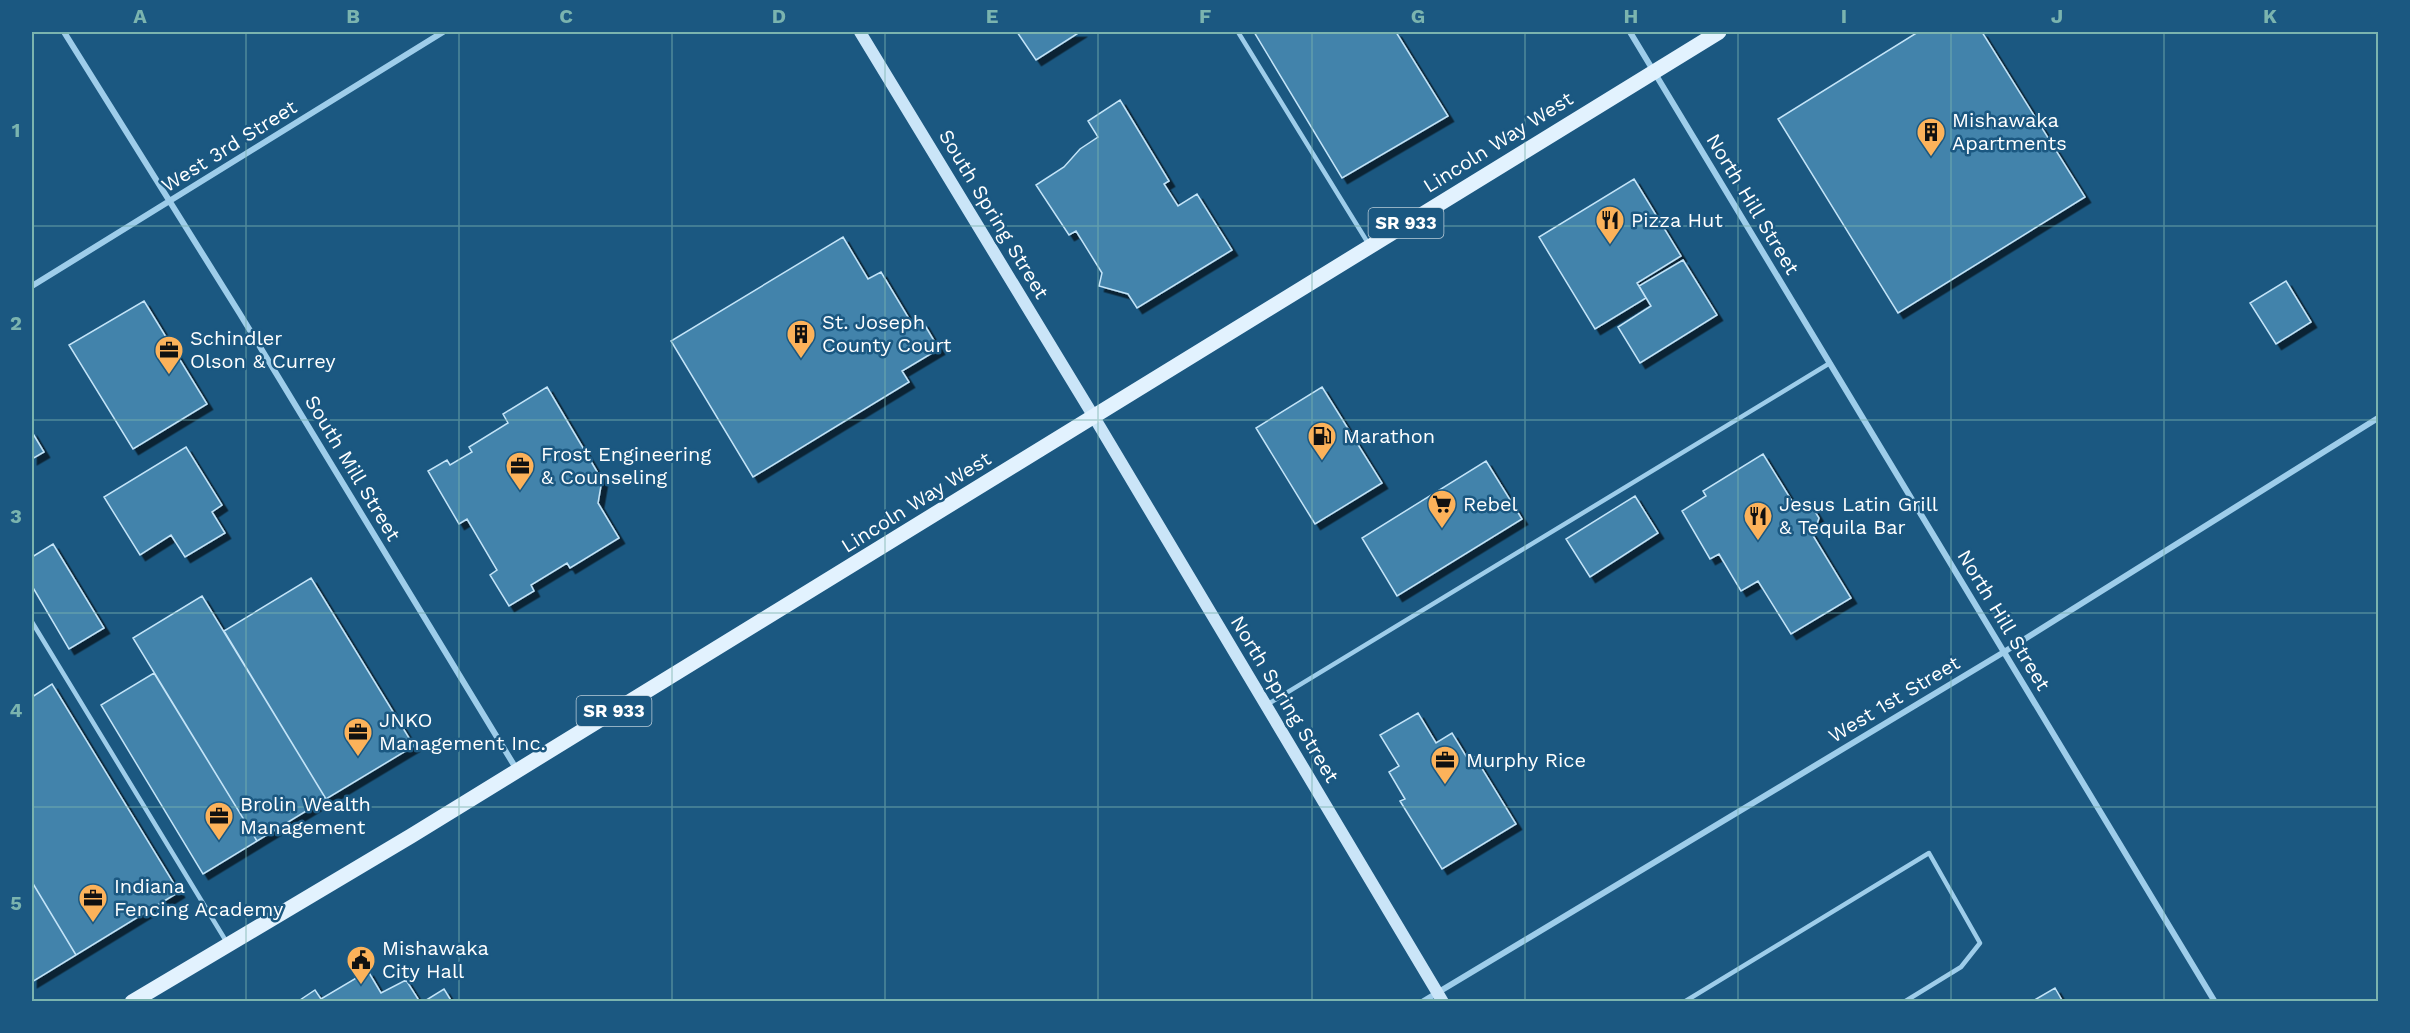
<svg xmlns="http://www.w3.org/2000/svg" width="2410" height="1033" font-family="'Work Sans',sans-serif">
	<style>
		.building { fill: #4383ab; stroke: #c3e4f8; stroke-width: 1.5; filter: url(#shadow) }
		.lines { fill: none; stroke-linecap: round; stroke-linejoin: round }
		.lane { stroke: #9ecdea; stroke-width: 4.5 }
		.street { stroke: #9ecdea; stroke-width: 6 }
		.secondary { stroke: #cae5f8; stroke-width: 12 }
		.primary { stroke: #e2f2fe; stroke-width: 15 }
		.grid { fill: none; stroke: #7bb4af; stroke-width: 1.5; stroke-opacity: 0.55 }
		.labels { text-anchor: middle; stroke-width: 5; stroke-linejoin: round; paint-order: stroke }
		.shield { fill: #1b5881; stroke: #bbcdd9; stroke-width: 1.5 }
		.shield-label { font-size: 18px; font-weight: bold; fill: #fff }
		.poi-label { font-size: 20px; fill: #fff; stroke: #1b5881; text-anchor: start }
		.street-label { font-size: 20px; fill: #fff; stroke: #1b5881 }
		.neatline { fill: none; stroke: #7bb4af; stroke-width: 2 }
		.grid-label { font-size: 20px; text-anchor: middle; font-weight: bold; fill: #7bb4af }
	</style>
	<defs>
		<filter id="shadow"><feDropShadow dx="5.5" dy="5.5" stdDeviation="0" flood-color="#0009"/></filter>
	</defs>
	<rect width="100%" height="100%" fill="#1b5881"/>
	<path class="building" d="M1017 32H1080L1036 60Z
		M1254 32H1396L1448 116 1342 178Z
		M1918 32H1982L2085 197 1898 313 1778 119Z
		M1120 100 1169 181 1164 184 1178 206 1197 194 1232 250 1137 308 1128 294 1099 286 1102 273 1076 231 1069 235 1036 185 1064 167 1080 149 1098 137 1088 121Z
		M1634 179 1681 256 1637 283 1646 298 1595 329 1539 237Z
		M843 237 868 279 881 272 914 327 923 322 939 349 902 371 909 382 753 477 671 341Z
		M1683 260 1717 315 1640 363 1618 327 1651 306 1639 286Z
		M2286 281 2311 322 2276 344 2250 303Z
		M144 301 207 404 133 449 69 345Z
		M547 387 602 480 598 503 619 538 570 568 567 563 531 585 534 591 509 606 490 575 497 570 467 519 459 524 428 471 447 460 450 465 472 452 469 447 508 423 503 414Z
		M1322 387 1382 483 1315 524 1256 428Z
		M32 432 44 452 32 459Z
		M186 447 222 505 212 512 225 533 185 557 171 535 140 555 104 497Z
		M1763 454 1795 506 1808 500 1819 518 1817 524 1809 529 1851 598 1791 634 1758 581 1741 591 1719 554 1710 559 1682 511 1706 496 1703 491Z
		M1486 461 1522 519 1397 596 1362 538Z
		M1635 496 1658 533 1590 577 1566 539Z
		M53 544 104 628 69 649 32 586V557Z
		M311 578 414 746 326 799 224 631Z
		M202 596 326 799 257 841 133 638Z
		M154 673 257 841 203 874 101 705Z
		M52 684 179 892 76 955 32 882V697Z
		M1418 713 1436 743 1452 733 1469 761 1475 757 1516 824 1442 869 1400 801 1405 799 1389 772 1399 766 1380 735Z
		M32 882 76 955 32 982Z
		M368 971 381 993 406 980 420 1002H297L315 990 321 999Z
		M2055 988 2063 1002H2031Z
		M444 989 452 1002H423Z"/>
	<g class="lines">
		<path class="lane" d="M1238 32 1368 243
			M32 622 226 941
			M1268 704 1830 363
			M1684 1002 1929 853 1980 943 1961 967 1904 1002"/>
		<path class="street" d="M64 32 240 314 517 770
			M1630 32 2215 1002
			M32 286 443 32
			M1422 1002 2004 652 2378 418"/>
		<path class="secondary" d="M860 32 1094 417 1443 1002"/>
		<path class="primary" d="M132 1002 411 836 1719 32"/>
	</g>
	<path class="grid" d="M246 32V1002M459 32V1002M672 32V1002M885 32V1002M1098 32V1002M1312 32V1002M1525 32V1002M1738 32V1002M1951 32V1002M2164 32V1002M32 226H2378M32 420H2378M32 613H2378M32 807H2378"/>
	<defs>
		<g id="building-pin" transform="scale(1.5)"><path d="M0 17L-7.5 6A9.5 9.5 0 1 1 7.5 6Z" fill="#fcb25a" stroke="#1b5881"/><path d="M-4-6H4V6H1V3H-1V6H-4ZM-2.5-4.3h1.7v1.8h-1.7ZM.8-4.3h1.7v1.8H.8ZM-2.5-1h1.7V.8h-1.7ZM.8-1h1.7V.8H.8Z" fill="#111"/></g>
		<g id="restaurant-pin" transform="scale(1.5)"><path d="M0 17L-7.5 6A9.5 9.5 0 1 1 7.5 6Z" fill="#fcb25a" stroke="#1b5881"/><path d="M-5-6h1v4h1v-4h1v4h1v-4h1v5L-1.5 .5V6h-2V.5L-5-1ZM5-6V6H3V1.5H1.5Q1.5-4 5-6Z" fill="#111"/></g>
		<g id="office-pin" transform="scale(1.5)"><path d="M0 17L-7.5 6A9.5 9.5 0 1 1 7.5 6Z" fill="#fcb25a" stroke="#1b5881"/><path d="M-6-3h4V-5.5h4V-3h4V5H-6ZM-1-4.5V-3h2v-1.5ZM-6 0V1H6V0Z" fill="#111"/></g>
		<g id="fuel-pin" transform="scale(1.5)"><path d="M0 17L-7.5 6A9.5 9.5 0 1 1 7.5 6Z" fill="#fcb25a" stroke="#1b5881"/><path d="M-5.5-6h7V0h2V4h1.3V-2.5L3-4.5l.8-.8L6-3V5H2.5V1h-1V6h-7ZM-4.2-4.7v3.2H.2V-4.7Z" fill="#111"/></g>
		<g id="supermarket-pin" transform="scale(1.5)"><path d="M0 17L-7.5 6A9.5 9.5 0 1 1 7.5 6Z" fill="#fcb25a" stroke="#1b5881"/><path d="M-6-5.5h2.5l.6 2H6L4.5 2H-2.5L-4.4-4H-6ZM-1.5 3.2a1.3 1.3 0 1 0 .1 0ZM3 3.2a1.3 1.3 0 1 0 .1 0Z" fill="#111"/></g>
		<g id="civic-pin" transform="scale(1.5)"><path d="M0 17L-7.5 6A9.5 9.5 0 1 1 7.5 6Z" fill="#fcb25a" stroke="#1b5881"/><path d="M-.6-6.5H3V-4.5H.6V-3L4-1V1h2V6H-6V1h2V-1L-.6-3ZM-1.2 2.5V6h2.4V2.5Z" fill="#111"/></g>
	</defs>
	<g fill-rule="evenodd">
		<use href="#building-pin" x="1931" y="132"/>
		<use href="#restaurant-pin" x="1610" y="220"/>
		<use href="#building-pin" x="801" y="334"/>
		<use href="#office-pin" x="169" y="350"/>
		<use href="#fuel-pin" x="1322" y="436"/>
		<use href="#office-pin" x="520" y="466"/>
		<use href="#supermarket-pin" x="1442" y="504"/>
		<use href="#restaurant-pin" x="1758" y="516"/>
		<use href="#office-pin" x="358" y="732"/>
		<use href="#office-pin" x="1445" y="760"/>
		<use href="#office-pin" x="219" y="816"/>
		<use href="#office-pin" x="93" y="898"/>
		<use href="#civic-pin" x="361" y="960"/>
	</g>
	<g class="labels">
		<g class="shield">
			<rect x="1368.5" y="208" width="75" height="30" rx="4.5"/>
			<rect x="576.5" y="696" width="75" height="30" rx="4.5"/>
		</g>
		<g class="shield-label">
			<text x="1406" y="229">SR 933</text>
			<text x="614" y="717">SR 933</text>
		</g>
		<g class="poi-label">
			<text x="1952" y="127">Mishawaka<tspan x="1952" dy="23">Apartments</tspan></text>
			<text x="1631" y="227">Pizza Hut</text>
			<text x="822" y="329">St. Joseph<tspan x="822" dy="23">County Court</tspan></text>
			<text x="190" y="345">Schindler<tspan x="190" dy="23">Olson &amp; Currey</tspan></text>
			<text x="1343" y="443">Marathon</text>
			<text x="541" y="461">Frost Engineering<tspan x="541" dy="23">&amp; Counseling</tspan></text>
			<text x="1463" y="511">Rebel</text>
			<text x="1779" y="511">Jesus Latin Grill<tspan x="1779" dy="23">&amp; Tequila Bar</tspan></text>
			<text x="379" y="727">JNKO<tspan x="379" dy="23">Management Inc.</tspan></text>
			<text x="1466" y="767">Murphy Rice</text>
			<text x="240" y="811">Brolin Wealth<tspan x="240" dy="23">Management</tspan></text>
			<text x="114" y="893">Indiana<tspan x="114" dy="23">Fencing Academy</tspan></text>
			<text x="382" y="955">Mishawaka<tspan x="382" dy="23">City Hall</tspan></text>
		</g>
		<g class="street-label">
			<text transform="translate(1498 142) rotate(-32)" y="7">Lincoln Way West</text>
			<text transform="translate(229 146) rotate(-32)" y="7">West 3rd Street</text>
			<text transform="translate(1753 204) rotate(59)" y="7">North Hill Street</text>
			<text transform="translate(994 214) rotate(59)" y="7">South Spring Street</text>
			<text transform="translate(353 468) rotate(59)" y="7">South Mill Street</text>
			<text transform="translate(916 502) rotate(-32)" y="7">Lincoln Way West</text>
			<text transform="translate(2004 620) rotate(59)" y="7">North Hill Street</text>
			<text transform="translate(1285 699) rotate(59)" y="7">North Spring Street</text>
			<text transform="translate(1894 699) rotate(-31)" y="7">West 1st Street</text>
		</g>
	</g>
	<rect width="2410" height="1033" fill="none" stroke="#1b5881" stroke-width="66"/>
	<rect x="33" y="33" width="2344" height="967" class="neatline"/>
	<g class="grid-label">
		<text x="140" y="23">A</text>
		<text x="353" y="23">B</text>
		<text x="566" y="23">C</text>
		<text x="779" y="23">D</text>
		<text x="992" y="23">E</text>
		<text x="1205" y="23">F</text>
		<text x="1418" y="23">G</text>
		<text x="1631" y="23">H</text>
		<text x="1844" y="23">I</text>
		<text x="2057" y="23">J</text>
		<text x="2270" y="23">K</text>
		<text x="16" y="137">1</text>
		<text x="16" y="330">2</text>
		<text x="16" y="523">3</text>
		<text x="16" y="717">4</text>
		<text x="16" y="910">5</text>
	</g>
</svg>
